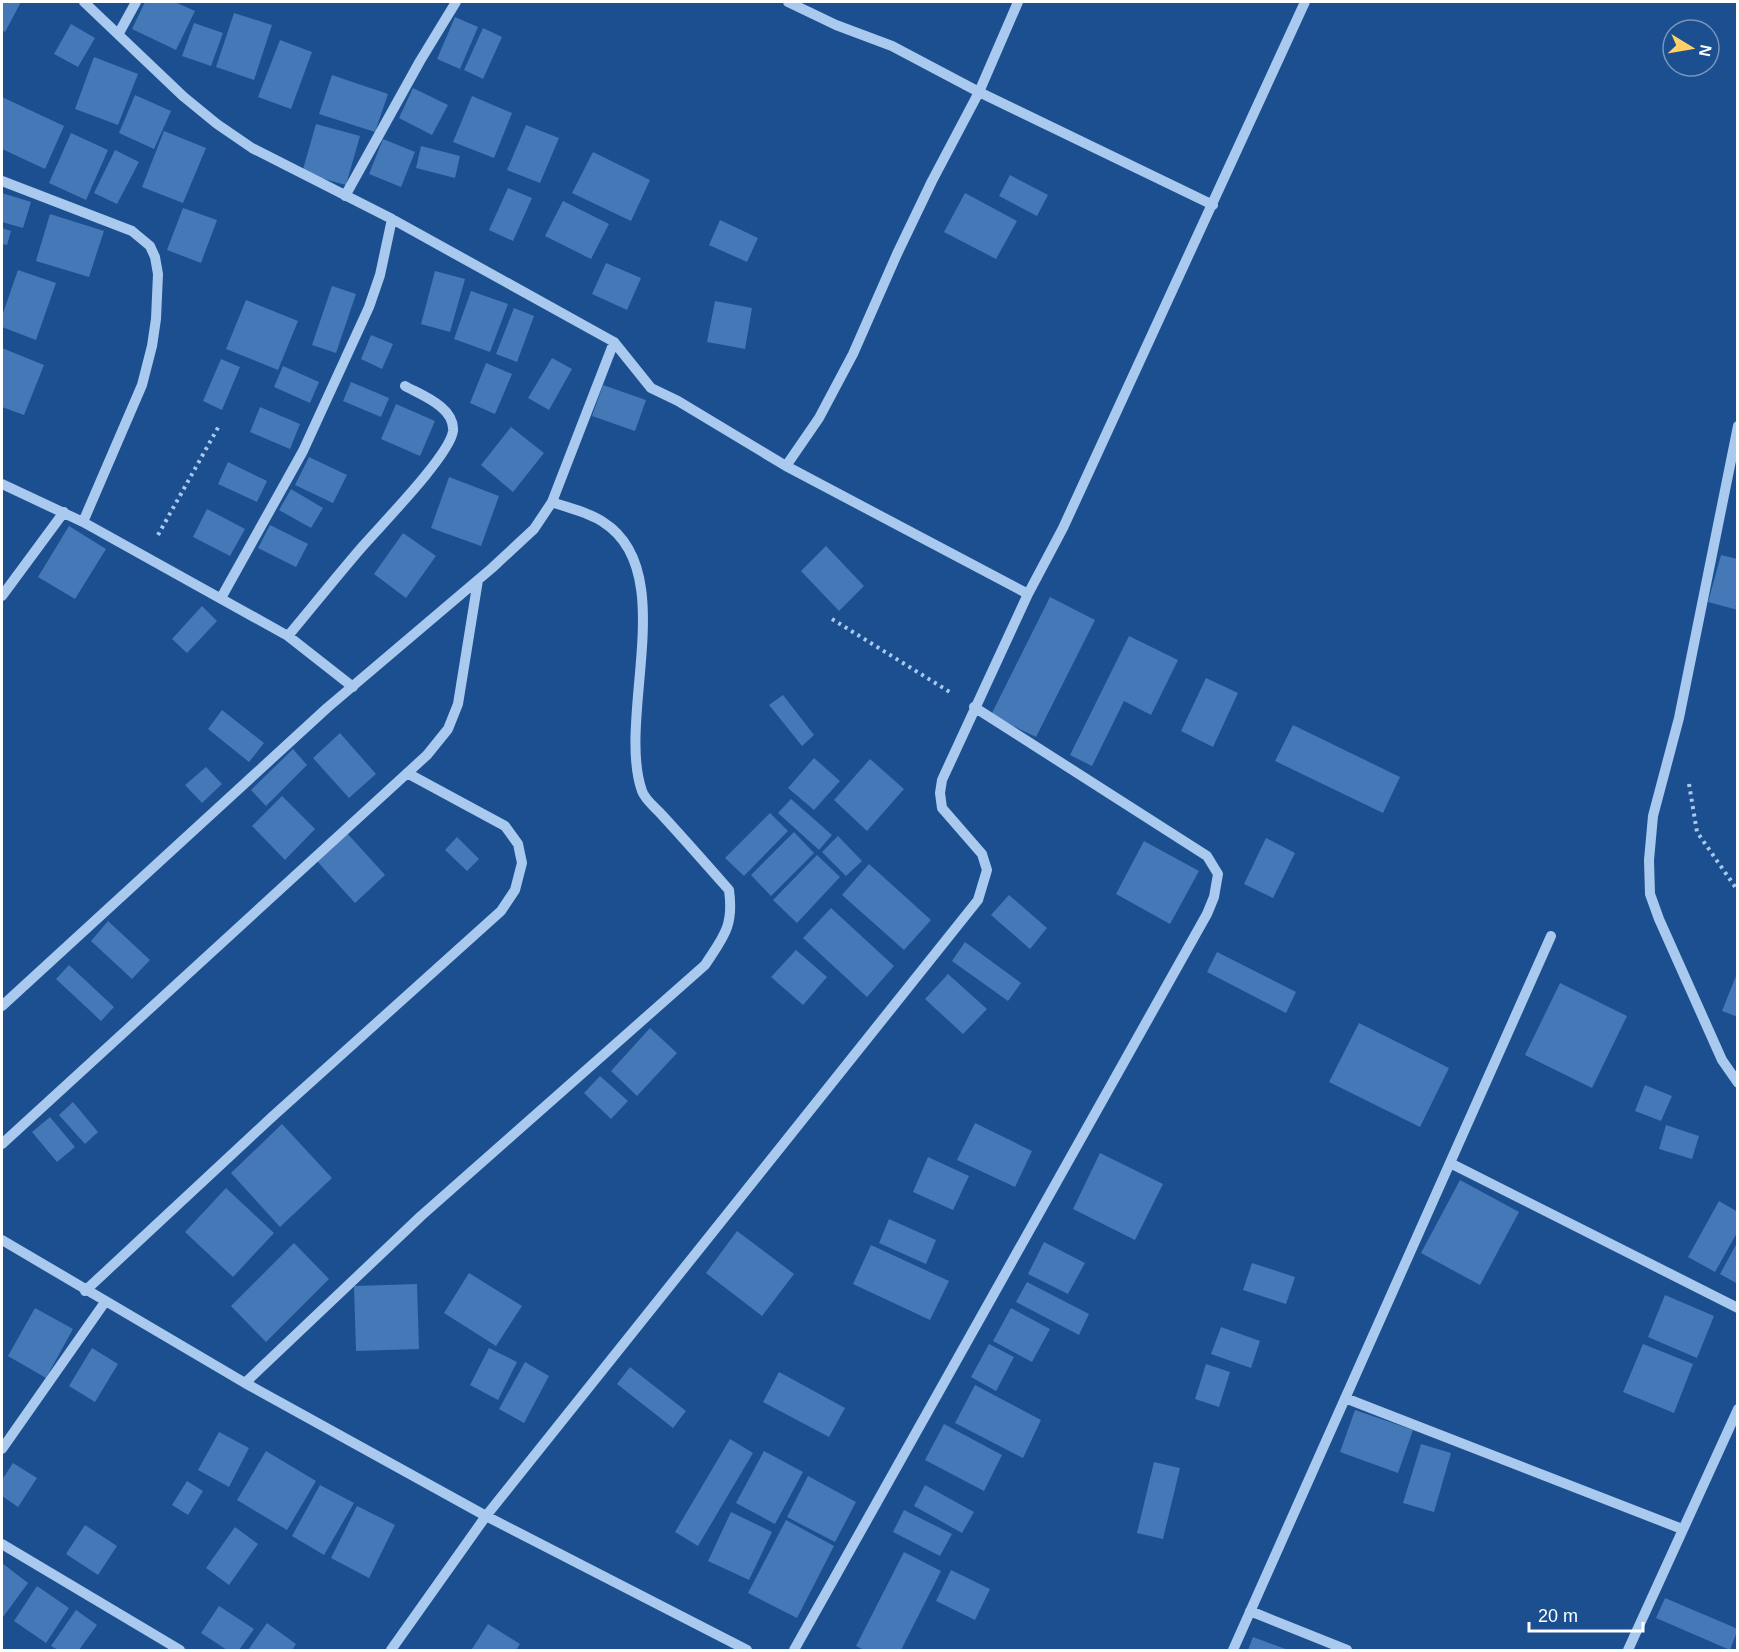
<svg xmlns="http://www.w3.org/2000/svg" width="1739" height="1652" font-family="Arial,sans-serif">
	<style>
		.building { fill: #4478b7 }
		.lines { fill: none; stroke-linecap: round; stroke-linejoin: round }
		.path { stroke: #a9c9ee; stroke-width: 4; stroke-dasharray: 3 4.5; stroke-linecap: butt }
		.minor { stroke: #a9c9ee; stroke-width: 10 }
	</style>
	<rect width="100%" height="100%" fill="#1b4f8f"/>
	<path class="building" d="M2 2H21L5 32 2 30Z
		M145 2H175L195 11 176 50 132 29Z
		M234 13 272 25 254 80 216 67Z
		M455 17 478 27 460 69 437 59Z
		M194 23 223 33 211 66 182 56Z
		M71 24 95 38 78 67 54 54Z
		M483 28 502 37 483 79 464 70Z
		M280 40 312 52 291 109 258 97Z
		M94 57 138 74 118 125 75 109Z
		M332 75 388 94 375 132 319 114Z
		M413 88 448 105 432 135 399 118Z
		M135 95 171 111 154 149 119 133Z
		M472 96 512 113 494 158 453 142Z
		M2 97 64 126 45 169 2 149Z
		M316 124 360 136 346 185 302 173Z
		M526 125 559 138 540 183 507 170Z
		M164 131 206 148 183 203 142 187Z
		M71 133 108 150 86 200 49 183Z
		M383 139 415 152 401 187 369 174Z
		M421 146 460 156 455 178 416 168Z
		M115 150 139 162 117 204 94 193Z
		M593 152 650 180 631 221 572 193Z
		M1010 175 1048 195 1037 216 999 196Z
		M508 188 532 198 513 241 489 230Z
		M2 193 31 202 23 228 2 222Z
		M965 193 1017 221 996 259 944 232Z
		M563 201 609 224 591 259 545 236Z
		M183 208 217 220 201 263 167 250Z
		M50 214 104 231 89 277 36 261Z
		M720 220 758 238 747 262 709 245Z
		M2 228 11 231 7 245 2 244Z
		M606 263 641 278 627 310 592 294Z
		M18 270 56 283 36 340 2 327V316Z
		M435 271 465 279 450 332 421 324Z
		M332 286 356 294 336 353 312 345Z
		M471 291 508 304 490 352 454 339Z
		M246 300 298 321 278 370 226 349Z
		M715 301 752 308 745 349 707 342Z
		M514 308 534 316 517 362 496 354Z
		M371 335 393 344 382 369 361 359Z
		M2 348 44 365 24 415 2 407Z
		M552 358 572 369 549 410 528 398Z
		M221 359 240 367 222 410 203 401Z
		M486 363 512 374 495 414 470 403Z
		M283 366 319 382 310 403 274 387Z
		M351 382 389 398 381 417 343 401Z
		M603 385 646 400 635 431 592 416Z
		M396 404 435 421 420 456 381 439Z
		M260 407 300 424 290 449 250 432Z
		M511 427 544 453 513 492 481 465Z
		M309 457 347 475 333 503 295 485Z
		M228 462 267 481 257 502 218 484Z
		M449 477 499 496 481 546 431 528Z
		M291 489 323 508 311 528 279 510Z
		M207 509 245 529 230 556 193 537Z
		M270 525 308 544 296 567 258 548Z
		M69 526 106 549 75 599 38 577Z
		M403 533 436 556 406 598 374 574Z
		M826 546 864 586 839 611 801 571Z
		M1721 555 1738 559V610L1708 602Z
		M1050 597 1095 620 1036 737 991 715Z
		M202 606 217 621 187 653 172 639Z
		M1129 636 1178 660 1151 715 1124 701 1092 766 1070 755Z
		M1206 678 1238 693 1213 747 1181 731Z
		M783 695 814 735 802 746 769 705Z
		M222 710 264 743 249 762 208 729Z
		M1293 725 1400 777 1383 813 1275 761Z
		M340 733 376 774 349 798 313 758Z
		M293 749 307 765 266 806 251 790Z
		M814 758 840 781 814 810 788 788Z
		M870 759 904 789 867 831 834 800Z
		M206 767 222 784 202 803 185 785Z
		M282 796 315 829 285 860 252 826Z
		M791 799 832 835 819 850 778 813Z
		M770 813 788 831 744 876 725 858Z
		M794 832 814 853 771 896 751 875Z
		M347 833 385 875 355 903 316 860Z
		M838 836 862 861 846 876 822 852Z
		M457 837 479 859 467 871 445 850Z
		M1266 838 1295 853 1273 898 1244 884Z
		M1144 841 1199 871 1170 924 1116 894Z
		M817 855 840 877 797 923 773 900Z
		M869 864 931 920 904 950 842 895Z
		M1009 895 1047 928 1030 949 991 915Z
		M831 908 894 966 867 997 803 938Z
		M108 921 150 960 132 979 91 941Z
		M965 942 1021 983 1008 1001 952 961Z
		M796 950 827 977 803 1005 771 977Z
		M1217 952 1296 992 1286 1013 1207 972Z
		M69 965 114 1007 101 1021 56 979Z
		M1738 971V1017L1722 1011Z
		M948 974 987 1009 963 1034 925 999Z
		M1560 983 1627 1016 1592 1088 1525 1055Z
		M1359 1023 1449 1068 1420 1127 1329 1082Z
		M650 1028 677 1053 637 1096 611 1071Z
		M600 1076 628 1101 611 1119 584 1093Z
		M1645 1085 1672 1096 1661 1121 1635 1111Z
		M73 1102 98 1132 85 1144 59 1115Z
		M50 1117 75 1147 57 1162 32 1132Z
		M975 1123 1032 1151 1015 1187 957 1160Z
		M282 1124 332 1178 280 1227 231 1173Z
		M1666 1125 1699 1136 1692 1159 1659 1149Z
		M1100 1153 1163 1184 1135 1240 1073 1209Z
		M928 1157 969 1176 953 1210 913 1192Z
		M1460 1180 1519 1212 1480 1285 1421 1253Z
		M226 1188 274 1233 233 1277 185 1232Z
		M1719 1201 1738 1212V1231L1715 1272 1688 1257Z
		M889 1219 936 1240 926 1264 879 1243Z
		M737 1231 794 1274 762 1316 706 1273Z
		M1738 1241V1284L1720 1274Z
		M1044 1242 1085 1263 1068 1294 1028 1274Z
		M294 1243 329 1279 266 1342 231 1306Z
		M871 1245 949 1281 930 1320 853 1284Z
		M1252 1263 1295 1277 1286 1304 1243 1290Z
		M469 1273 522 1306 496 1346 444 1313Z
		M1027 1282 1089 1314 1079 1335 1016 1302Z
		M417 1284 419 1349 356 1351 354 1286Z
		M1665 1295 1714 1316 1697 1358 1648 1337Z
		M35 1308 73 1329 46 1378 8 1356Z
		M1011 1308 1050 1329 1032 1362 993 1341Z
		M1221 1327 1260 1341 1251 1368 1211 1354Z
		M989 1344 1014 1357 996 1391 971 1377Z
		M1643 1344 1693 1364 1674 1413 1623 1392Z
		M92 1348 118 1364 95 1402 69 1386Z
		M489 1348 517 1362 498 1400 470 1385Z
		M525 1362 549 1376 524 1423 499 1409Z
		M1206 1364 1230 1372 1219 1407 1195 1399Z
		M630 1367 686 1411 673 1428 617 1384Z
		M779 1372 845 1408 829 1437 763 1402Z
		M975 1385 1041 1420 1023 1458 955 1423Z
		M1355 1410 1413 1430 1398 1473 1340 1452Z
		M944 1424 1002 1455 984 1491 925 1460Z
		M219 1432 249 1448 229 1487 198 1470Z
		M730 1439 753 1453 698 1546 675 1532Z
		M1421 1444 1451 1453 1434 1512 1403 1503Z
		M266 1451 316 1481 287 1530 237 1500Z
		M764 1451 803 1472 775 1524 736 1503Z
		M1154 1462 1180 1468 1163 1539 1137 1533Z
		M13 1463 37 1478 18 1507 2 1496V1480Z
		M808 1476 856 1502 835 1542 787 1517Z
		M187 1481 203 1491 188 1515 172 1505Z
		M320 1485 354 1503 324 1555 292 1536Z
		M925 1485 974 1512 962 1533 914 1506Z
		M357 1506 395 1525 369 1578 331 1558Z
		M904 1510 952 1534 940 1556 893 1532Z
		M731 1512 772 1532 749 1580 708 1561Z
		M786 1520 834 1546 797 1618 748 1593Z
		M85 1525 117 1546 98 1575 66 1554Z
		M235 1527 258 1544 229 1585 206 1568Z
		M904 1552 941 1571 901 1650H864L856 1646Z
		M2 1563 28 1583 3 1617 2 1616Z
		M951 1570 990 1589 975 1620 936 1601Z
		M37 1586 69 1608 46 1643 14 1621Z
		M1665 1598 1738 1629 1730 1650 1656 1618Z
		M219 1606 254 1629 239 1650H227L201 1633Z
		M76 1610 97 1625 79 1650H58L51 1646Z
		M267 1623 296 1644 292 1650H248Z
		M488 1624 520 1644 516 1650H475L472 1649Z
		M1253 1637 1288 1650H1248Z"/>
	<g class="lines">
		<path class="path" d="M158 535 220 424
			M832 619 953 694
			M1689 784 1697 832 1738 891"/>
		<path class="minor" d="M84 2 184 97 217 124 252 148 392 219 614 342 651 388 678 401 786 466 1028 594
			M788 2 836 25 892 46 979 92 1213 205
			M119 33 136 2
			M2 181 132 231 150 246 155 257 158 274 156 319 152 346 142 385 83 522
			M345 196 420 61 456 2
			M1738 426 1679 718 1653 816 1649 860 1650 894 1659 919 1722 1060 1738 1083
			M786 466 819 418 853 354 897 254 932 181 979 92 1018 2
			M2 484 83 522 288 636 353 687
			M2 596 64 512
			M221 598 303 451 369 307 380 275 392 219
			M288 636C313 606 337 576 362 547 381 525 450 455 453 431 455 407 421 395 405 386
			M2 1006 327 708 492 568 534 529 552 502 614 342
			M2 1144 427 755 448 729 458 704 478 580
			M1450 1163 1738 1308
			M2 1240 245 1383 486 1516 747 1650
			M85 1291 272 1117 501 911 515 890 522 863 518 844 505 826 407 773
			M245 1383 421 1216 705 965C724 936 734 926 729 890 707 865 685 840 662 815 656 808 645 800 642 791 616 717 681 571 603 522 589 512 568 508 552 502
			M1345 1398 1682 1529
			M2 1449 105 1302
			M2 1544 180 1650
			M1250 1611 1347 1650
			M391 1650 486 1516 978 900 987 870 982 854 942 808 940 793 942 780 1028 594 1063 528 1305 2
			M794 1650 1207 914 1214 897 1218 874 1207 856 974 707
			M1233 1650 1551 936
			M1628 1650 1738 1409"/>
	</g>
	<rect width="1739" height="1652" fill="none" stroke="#ffffff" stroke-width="6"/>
	<g transform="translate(1691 48) rotate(101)"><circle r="28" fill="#1b4f8f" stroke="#7695bc" stroke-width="1.5"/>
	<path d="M0-4.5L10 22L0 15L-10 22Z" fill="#ffd166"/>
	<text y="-9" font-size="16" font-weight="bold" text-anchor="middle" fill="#ffffff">N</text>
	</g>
	<path d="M1529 1622v9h114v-9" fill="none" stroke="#ffffff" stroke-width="3"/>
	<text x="1538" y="1622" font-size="18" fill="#ffffff" stroke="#1b4f8f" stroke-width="4.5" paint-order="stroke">20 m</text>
</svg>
